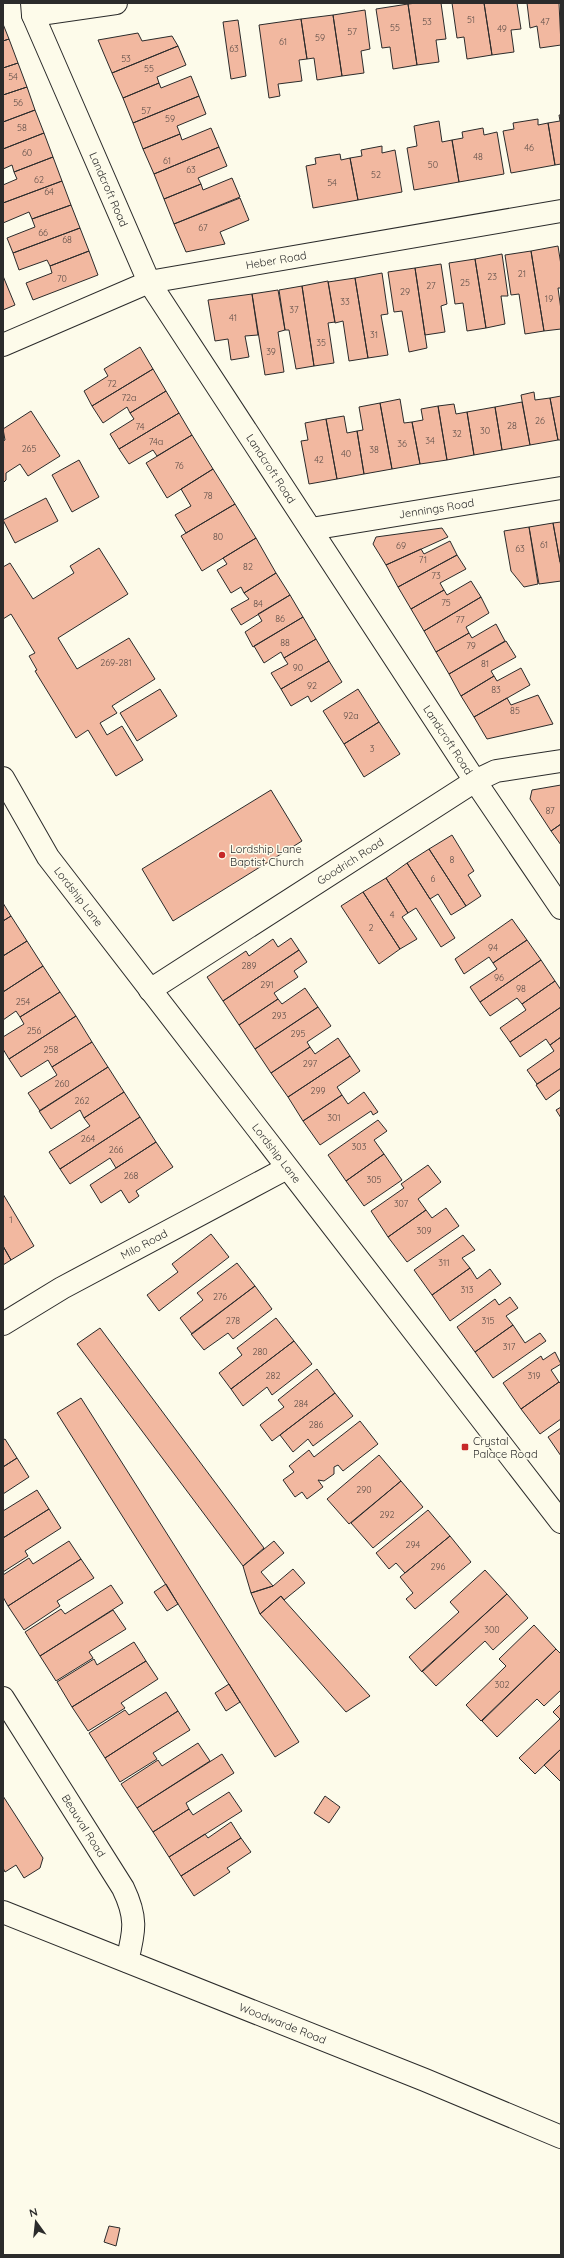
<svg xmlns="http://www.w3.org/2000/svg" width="564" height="2258" font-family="Quicksand,sans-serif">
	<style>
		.building { fill: #f2b8a0; stroke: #2b2b2b }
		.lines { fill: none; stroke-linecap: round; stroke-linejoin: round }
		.minor-casing { stroke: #2b2b2b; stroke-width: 24 }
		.major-casing { stroke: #2b2b2b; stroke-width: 24 }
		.minor { stroke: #fdfbea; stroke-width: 22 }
		.major { stroke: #fdfbea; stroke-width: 22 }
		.poi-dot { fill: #c62828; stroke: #fdfbea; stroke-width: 1.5 }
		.labels { text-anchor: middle; stroke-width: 3; stroke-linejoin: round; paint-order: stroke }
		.number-label { font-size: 9px; fill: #5d4e48 }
		.street-label { font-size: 11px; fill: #2b2b2b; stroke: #fdfbea }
		.poi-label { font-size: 11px; fill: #2b2b2b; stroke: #fdfbea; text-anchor: start }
	</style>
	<rect width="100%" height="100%" fill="#fdfbea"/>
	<path class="building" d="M417 3H441L446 39 436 40 439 62 417 65 408 4Z
		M452 3H484L492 55 467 59 464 37 457 38Z
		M484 3H517L521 29 511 30 514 52 492 55Z
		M527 3H559L561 45 540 48 537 26 530 28Z
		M408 4 417 65 393 69 390 47 382 48 376 9Z
		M365 10 370 49 361 51 364 73 342 76 333 15Z
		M333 15 342 76 317 80 314 58 307 59 301 19Z
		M301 19 307 59 299 60 302 81 278 84 280 96 269 98 259 25Z
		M238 20 246 76 231 79 223 22Z
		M3 24 9 39 3 41Z
		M138 33 142 41 172 36 178 46 112 73 98 40Z
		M9 39 18 63 3 68V41Z
		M178 46 186 65 157 77 159 83 123 98 112 73Z
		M18 63 27 87 3 95V68Z
		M191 76 199 96 133 123 123 98 159 83 161 88Z
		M27 87 35 110 3 122V95Z
		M199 96 206 114 177 126 180 134 143 149 133 123Z
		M35 110 44 133 3 149V122Z
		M559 115H561V164L555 165 548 123 560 121Z
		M538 119V125L548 123 555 165 511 173 503 131 514 129 513 123Z
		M439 121 442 142 452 140 459 182 414 190 407 148 417 146 414 126Z
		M211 128 219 147 154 174 143 149 180 134 182 140Z
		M483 128 484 135 497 132 504 174 459 182 452 140 463 138 462 132Z
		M44 133 53 157 14 172 12 165 3 169V149Z
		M382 146V153L395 150 402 192 358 200 350 158 362 156 361 150Z
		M219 147 227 166 198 178 201 184 164 199 154 174Z
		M340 154 341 160 350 158 358 200 313 208 306 166 316 164 315 158Z
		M53 157 62 181 3 203V185L17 179 14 172Z
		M232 178 240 197 174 224 164 199 201 184 203 190Z
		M62 181 71 205 32 219 29 212 3 223V203Z
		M240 198 249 220 220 232 225 244 186 252 174 224Z
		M71 205 80 228 13 253 7 238 35 227 32 219Z
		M80 228 89 251 50 266 47 260 19 270 13 253Z
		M558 246 561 265V288H558L561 310V329L544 331 531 251Z
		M89 251 98 275 33 300 26 283 52 273 50 266Z
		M531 251 544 331 525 334 519 294 511 295 505 255Z
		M502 254 508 296H501L505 324 486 328 475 259Z
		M475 259 486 328 467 331 463 303 455 304 449 263Z
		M441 264 447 304 441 306 445 332 425 335 415 268Z
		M415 268 427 348 409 352 402 311 394 312 388 272Z
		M382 273 388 314 381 315 388 355 368 358 355 278Z
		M3 276 15 305 3 310Z
		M355 278 368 358 349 361 343 321 335 323 328 282Z
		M328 281 335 322 328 323 334 363 314 366 302 286Z
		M302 286 314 366 296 369 289 330H285L279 290Z
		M278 290 285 330 278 332 284 372 265 375 252 294Z
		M252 294 258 335 245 336 249 357 231 360 228 339 215 341 208 300Z
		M140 347 153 369 92 406 84 391 108 376 104 369Z
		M153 369 166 391 130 413 127 407 103 423 92 406Z
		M166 391 179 413 119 449 110 434 134 419 130 413Z
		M534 392 535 400 550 398 558 440 530 445 521 395Z
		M561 396V440H558L550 398Z
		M400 399 404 423 412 422 420 464 392 469 380 403Z
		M522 402 530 445 502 450 495 407Z
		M380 403 392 469 364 474 357 431 363 430 359 407Z
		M454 404 456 414 467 412 474 455 447 460 438 406Z
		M438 406 447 460 420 464 412 422 423 420 421 409Z
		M495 407 502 450 474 455 467 412Z
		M31 411 60 456 28 476 20 464 6 473V480L3 483V441L5 440 3 429Z
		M179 413 192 435 157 456 153 450 129 464 119 449Z
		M344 416 347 433 357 431 364 474 337 479 326 419Z
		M326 419 337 479 309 484 301 441 308 440 305 423Z
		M192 435 213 469 167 498 146 463Z
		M79 460 99 497 72 512 52 475Z
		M213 469 235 504 186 533 175 515 191 506 181 489Z
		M46 498 58 521 15 543 3 520Z
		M235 504 256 538 202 571 181 536Z
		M561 522V562H560L553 523Z
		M553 523 561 567V581L539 584 529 527Z
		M529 527 538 584 524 587 511 571 504 531Z
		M442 528 448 537 386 565 373 544 376 537Z
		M256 538 276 573 244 593 241 587 231 593 217 570 227 564 223 558Z
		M450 541 457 555 398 587 386 565 421 549 424 554Z
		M99 548 128 594 58 638 77 669 129 638 155 679 112 706 117 713 100 723 107 735 122 726 143 760 116 776 88 730 76 738 35 671 37 670 29 656 35 653 11 614 3 619V567L10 563 33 599 74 573 70 566Z
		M457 555 466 569 440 583 444 590 411 609 398 587Z
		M276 573 290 595 241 625 231 609 249 599 244 593Z
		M471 581 481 597 424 631 411 609 444 590 447 595Z
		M290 595 303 617 253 647 245 632 262 621 258 614Z
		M481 597 489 613 466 627 469 633 436 652 424 631Z
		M303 617 316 639 284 658 281 652 264 663 254 646Z
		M496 624 505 641 449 674 436 652 469 633 472 638Z
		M316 639 329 661 281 689 271 673 288 664 284 658Z
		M506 641 516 657 491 671 494 676 461 696 449 674Z
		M329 661 342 682 311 702 308 696 291 706 281 689Z
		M521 668 530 685 474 717 461 696 494 676 497 681Z
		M160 689 177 716 137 741 120 713Z
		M358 689 379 722 344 744 323 711Z
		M538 695 553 724 487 739 474 717 507 698 511 705Z
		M379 722 400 754 364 777 344 744Z
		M561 785V824L551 831 530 799 532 790Z
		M271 790 302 841 173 921 142 869Z
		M561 824V845L551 831Z
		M452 835 474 871 468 875 481 896 466 906 429 849Z
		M429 849 466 906 451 915 438 894 430 899 407 863Z
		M407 863 455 938 441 947 416 908 408 913 386 878Z
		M386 878 408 913 402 917 417 939 400 949 363 892Z
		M363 892 400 949 379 964 341 906Z
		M3 903 11 916 3 921Z
		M11 916 27 941 3 956V921Z
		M512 919 527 940 493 963 489 957 464 974 455 959Z
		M291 938 299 950 223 1001 207 977 246 951 249 956 273 939 278 947Z
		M527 940 541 960 480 1002 470 987 497 969 493 963Z
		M27 941 43 966 3 992V956Z
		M299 950 307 962 294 971 298 977 274 993 278 999 239 1025 223 1001Z
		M541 960 555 981 522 1004 517 998 490 1016 480 1002Z
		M43 966 60 992 20 1017 16 1011 3 1020V992Z
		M555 981 561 990V1007L510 1042 500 1028 526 1010 522 1004Z
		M305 988 318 1007 255 1049 239 1025 278 999 282 1004Z
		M60 992 76 1016 9 1059 3 1049V1037L24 1024 20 1017Z
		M318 1007 331 1026 307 1042 310 1047 271 1073 255 1049Z
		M561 1007V1037L550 1045 546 1039 520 1057 510 1042Z
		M76 1016 92 1042 52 1067 48 1060 21 1077 9 1059Z
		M561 1037V1068L537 1084 527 1070 554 1051 550 1045Z
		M338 1038 350 1056 288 1097 271 1073 310 1047 315 1054Z
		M92 1042 108 1067 40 1111 28 1093 57 1075 52 1067Z
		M350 1056 360 1071 337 1087 342 1095 303 1121 288 1097Z
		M108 1067 124 1092 84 1118 80 1110 51 1129 39 1111Z
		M561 1068V1089L546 1100 536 1085Z
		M124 1092 140 1117 60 1169 49 1152 90 1126 84 1118Z
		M364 1092 378 1112 373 1115 371 1111 320 1145 303 1121 342 1095 348 1104Z
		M561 1107V1118L556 1110Z
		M140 1117 156 1142 116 1168 110 1158 70 1184 60 1169Z
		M378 1120 387 1131 374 1140 384 1154 346 1181 328 1155Z
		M156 1142 173 1167 136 1191 139 1196 129 1203 121 1190 101 1203 90 1185Z
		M384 1154 402 1180 364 1206 346 1181Z
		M428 1165 441 1182 418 1199 426 1210 388 1237 371 1211 404 1188 401 1184Z
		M3 1194 34 1246 11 1260 3 1246Z
		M446 1208 459 1226 407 1262 388 1237 426 1210 432 1218Z
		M211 1234 229 1257 159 1311 147 1295 178 1272 172 1264Z
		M463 1235 475 1250 462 1258 470 1268 432 1295 414 1270Z
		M3 1246 11 1260 3 1265Z
		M237 1263 255 1286 192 1334 180 1318 203 1300 197 1293Z
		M470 1268 477 1279 490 1269 501 1284 450 1321 432 1295Z
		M255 1286 272 1309 233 1339 228 1333 204 1350 191 1334Z
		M510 1297 518 1308 506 1316 513 1325 475 1352 457 1327 495 1299 499 1305Z
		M276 1318 294 1341 231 1389 219 1373 242 1355 237 1348Z
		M513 1325 525 1343 540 1333 546 1341 493 1378 475 1352Z
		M100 1328 264 1548 243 1566 77 1344Z
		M294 1341 312 1364 272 1395 267 1387 243 1406 231 1389Z
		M555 1352 561 1364 551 1370 559 1382 521 1409 503 1383 541 1356 543 1360Z
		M317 1369 335 1393 272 1441 260 1425 284 1407 278 1400Z
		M559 1382 561 1384V1419L540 1434 521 1409Z
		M335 1393 353 1416 313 1446 308 1439 293 1452 280 1435Z
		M81 1398 299 1742 275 1757 57 1413Z
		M360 1421 378 1444 343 1471 338 1465 334 1467V1474L324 1481 318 1480 323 1487 307 1499 302 1492 295 1497 283 1480 294 1472 289 1466 309 1450 314 1457Z
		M561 1428V1456L548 1437Z
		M5 1439 17 1458 3 1467V1440Z
		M379 1455 401 1481 349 1524 327 1499Z
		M17 1458 29 1477 3 1494V1467Z
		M401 1481 423 1507 373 1548 351 1523Z
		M37 1490 49 1509 3 1538V1511Z
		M49 1509 61 1528 25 1551 28 1556 3 1572V1538Z
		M428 1510 450 1536 405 1573 396 1563 389 1569 376 1553Z
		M450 1536 471 1562 415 1609 406 1599 413 1593 400 1577Z
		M69 1541 81 1559 8 1606 3 1597V1575L29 1558 33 1564Z
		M274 1541 284 1553 261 1572 273 1586 251 1593 243 1566Z
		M81 1559 94 1578 57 1601 60 1606 24 1630 8 1606Z
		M293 1569 305 1583 284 1600 281 1596 260 1614 251 1593 273 1586Z
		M485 1570 507 1594 422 1672 409 1657 459 1612 450 1602Z
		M166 1584 178 1604 167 1611 154 1592Z
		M111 1585 123 1603 40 1656 25 1632 61 1609 65 1614Z
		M507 1594 528 1618 493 1650 485 1641 436 1686 422 1671Z
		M281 1596 284 1600 370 1696 346 1712 260 1614Z
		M113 1610 126 1629 89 1652 93 1658 56 1681 40 1656Z
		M534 1625 556 1649 481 1721 466 1705 506 1666 499 1659Z
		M134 1642 146 1661 72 1707 57 1682 94 1659 97 1665Z
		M556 1649 561 1654V1690L544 1706 537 1699 497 1737 482 1721Z
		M146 1661 158 1679 121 1703 125 1708 88 1731 72 1707Z
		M229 1684 240 1702 226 1711 215 1693Z
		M166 1692 178 1711 105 1758 89 1733 125 1710 129 1715Z
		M561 1704V1749L535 1774 519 1758 560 1719 553 1712Z
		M178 1711 190 1730 153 1753 157 1759 120 1782 105 1758Z
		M198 1743 210 1761 137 1808 121 1784 158 1760 162 1766Z
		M561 1749V1780L560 1781 544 1765Z
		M222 1754 234 1773 186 1803 189 1809 153 1832 137 1808Z
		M229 1792 242 1811 169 1857 153 1832 189 1809 193 1815Z
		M3 1796 43 1858 40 1868 24 1878 16 1865 5 1872 3 1868Z
		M325 1796 340 1807 329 1823 314 1813Z
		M231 1822 241 1838 181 1876 169 1857 205 1834 208 1838Z
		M241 1838 251 1852 227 1868 230 1872 194 1896 181 1876Z
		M109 2226 120 2228 116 2246 104 2242Z"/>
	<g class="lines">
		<g class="minor-casing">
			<g id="minor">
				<path id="s1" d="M32 3 33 15 149 282 475 781 561 908"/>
				<path d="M33 15 116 3"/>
				<path id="s2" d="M3 345 149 282 561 211"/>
				<path id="s3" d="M311 529 561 488"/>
				<path id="s4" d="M150 990 475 781 496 771 561 761"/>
				<path id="s5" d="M3 1324 62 1288 287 1168"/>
				<path id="s6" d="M3 1698 123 1888C137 1917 135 1930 127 1961"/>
				<path id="s7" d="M3 1912 425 2080 561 2137"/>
			</g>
		</g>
		<g class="major-casing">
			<g id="major">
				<path id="s8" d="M3 778 48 857 561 1522"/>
			</g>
		</g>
		<use href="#minor" class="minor"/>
		<use href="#major" class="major"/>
	</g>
	<g class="poi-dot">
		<circle cx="222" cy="855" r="4"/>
		<rect x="461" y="1443" width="8" height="8" rx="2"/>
	</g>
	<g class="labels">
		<g class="number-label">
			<text x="471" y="23">51</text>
			<text x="427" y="25">53</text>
			<text x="545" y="25">47</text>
			<text x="395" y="31">55</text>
			<text x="502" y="32">49</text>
			<text x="352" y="35">57</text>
			<text x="320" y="41">59</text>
			<text x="283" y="45">61</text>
			<text x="234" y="52">63</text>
			<text x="126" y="62">53</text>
			<text x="149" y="72">55</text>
			<text x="13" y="80">54</text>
			<text x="18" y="106">56</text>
			<text x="146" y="114">57</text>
			<text x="170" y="122">59</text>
			<text x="22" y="131">58</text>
			<text x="529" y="151">46</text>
			<text x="27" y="156">60</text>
			<text x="478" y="160">48</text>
			<text x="167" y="164">61</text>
			<text x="433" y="168">50</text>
			<text x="191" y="173">63</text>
			<text x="376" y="178">52</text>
			<text x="39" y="183">62</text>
			<text x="332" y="186">54</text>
			<text x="49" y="195">64</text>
			<text x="203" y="231">67</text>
			<text x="43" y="236">66</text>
			<text x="67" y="243">68</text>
			<text x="522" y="277">21</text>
			<text x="492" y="280">23</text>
			<text x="62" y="282">70</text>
			<text x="465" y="286">25</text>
			<text x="431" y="289">27</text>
			<text x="405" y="295">29</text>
			<text x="549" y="302">19</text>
			<text x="345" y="305">33</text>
			<text x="294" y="313">37</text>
			<text x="233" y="321">41</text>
			<text x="374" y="338">31</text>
			<text x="321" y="346">35</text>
			<text x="271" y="355">39</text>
			<text x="112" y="387">72</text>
			<text x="129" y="401">72a</text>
			<text x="540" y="424">26</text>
			<text x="512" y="429">28</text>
			<text x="140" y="430">74</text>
			<text x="485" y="434">30</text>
			<text x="457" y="437">32</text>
			<text x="430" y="444">34</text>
			<text x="156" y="445">74a</text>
			<text x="402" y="447">36</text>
			<text x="29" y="452">265</text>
			<text x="374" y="453">38</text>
			<text x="346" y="457">40</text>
			<text x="319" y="463">42</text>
			<text x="179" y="469">76</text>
			<text x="208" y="499">78</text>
			<text x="218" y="540">80</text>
			<text x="544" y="548">61</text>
			<text x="401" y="549">69</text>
			<text x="520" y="552">63</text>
			<text x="423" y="563">71</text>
			<text x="248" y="570">82</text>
			<text x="436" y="579">73</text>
			<text x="446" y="606">75</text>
			<text x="258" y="607">84</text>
			<text x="280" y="622">86</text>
			<text x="460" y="623">77</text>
			<text x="285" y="646">88</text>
			<text x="471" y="649">79</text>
			<text x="116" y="666">269-281</text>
			<text x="485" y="667">81</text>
			<text x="298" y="671">90</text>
			<text x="312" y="689">92</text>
			<text x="496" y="693">83</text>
			<text x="515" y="714">85</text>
			<text x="351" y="719">92a</text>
			<text x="372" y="752">3</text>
			<text x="550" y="814">87</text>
			<text x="452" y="863">8</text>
			<text x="433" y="882">6</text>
			<text x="392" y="918">4</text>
			<text x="371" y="931">2</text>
			<text x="493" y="951">94</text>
			<text x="249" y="969">289</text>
			<text x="499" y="981">96</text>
			<text x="267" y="988">291</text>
			<text x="521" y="992">98</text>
			<text x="23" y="1005">254</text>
			<text x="279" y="1019">293</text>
			<text x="34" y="1034">256</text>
			<text x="298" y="1037">295</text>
			<text x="51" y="1053">258</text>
			<text x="310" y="1067">297</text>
			<text x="62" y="1087">260</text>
			<text x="318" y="1094">299</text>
			<text x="82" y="1104">262</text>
			<text x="334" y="1121">301</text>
			<text x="88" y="1142">264</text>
			<text x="359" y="1150">303</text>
			<text x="116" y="1153">266</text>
			<text x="131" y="1179">268</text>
			<text x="374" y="1183">305</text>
			<text x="401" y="1207">307</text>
			<text x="11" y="1223">1</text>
			<text x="424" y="1234">309</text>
			<text x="444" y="1266">311</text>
			<text x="467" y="1293">313</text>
			<text x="220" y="1300">276</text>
			<text x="233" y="1324">278</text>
			<text x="488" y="1324">315</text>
			<text x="509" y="1350">317</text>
			<text x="260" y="1355">280</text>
			<text x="273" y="1379">282</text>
			<text x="534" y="1379">319</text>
			<text x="301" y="1407">284</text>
			<text x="316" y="1428">286</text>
			<text x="364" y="1493">290</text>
			<text x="387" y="1518">292</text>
			<text x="413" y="1548">294</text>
			<text x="438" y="1570">296</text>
			<text x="492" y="1633">300</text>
			<text x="502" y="1688">302</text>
		</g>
		<g class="street-label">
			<text dy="4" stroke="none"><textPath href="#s1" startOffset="202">Landcroft Road</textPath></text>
			<text dy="4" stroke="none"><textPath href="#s2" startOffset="288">Heber Road</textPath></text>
			<text dy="4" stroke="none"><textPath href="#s1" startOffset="526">Landcroft Road</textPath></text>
			<text dy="4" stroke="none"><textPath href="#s3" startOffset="127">Jennings Road</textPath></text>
			<text dy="4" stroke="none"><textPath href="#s1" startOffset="850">Landcroft Road</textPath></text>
			<text dy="4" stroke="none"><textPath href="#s4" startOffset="238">Goodrich Road</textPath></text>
			<text dy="4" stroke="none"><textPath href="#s8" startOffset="141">Lordship Lane</textPath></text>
			<text dy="4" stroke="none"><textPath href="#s8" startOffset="465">Lordship Lane</textPath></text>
			<text dy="4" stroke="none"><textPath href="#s5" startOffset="162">Milo Road</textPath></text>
			<text dy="4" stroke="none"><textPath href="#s6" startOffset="151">Beauval Road</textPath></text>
			<text dy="4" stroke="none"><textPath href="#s7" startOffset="301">Woodwarde Road</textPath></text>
		</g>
		<g class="poi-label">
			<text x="230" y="853">Lordship Lane<tspan x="230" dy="13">Baptist Church</tspan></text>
			<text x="473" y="1445">Crystal<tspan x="473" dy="13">Palace Road</tspan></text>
		</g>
	</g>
	<rect width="564" height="2258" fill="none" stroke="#2b2b2b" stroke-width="8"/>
	<g transform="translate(36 2222) rotate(345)" stroke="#fdfbea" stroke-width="3" paint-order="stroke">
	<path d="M0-3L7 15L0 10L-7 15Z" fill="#2b2b2b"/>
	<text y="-6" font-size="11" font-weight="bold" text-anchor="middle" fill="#2b2b2b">N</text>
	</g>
</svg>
